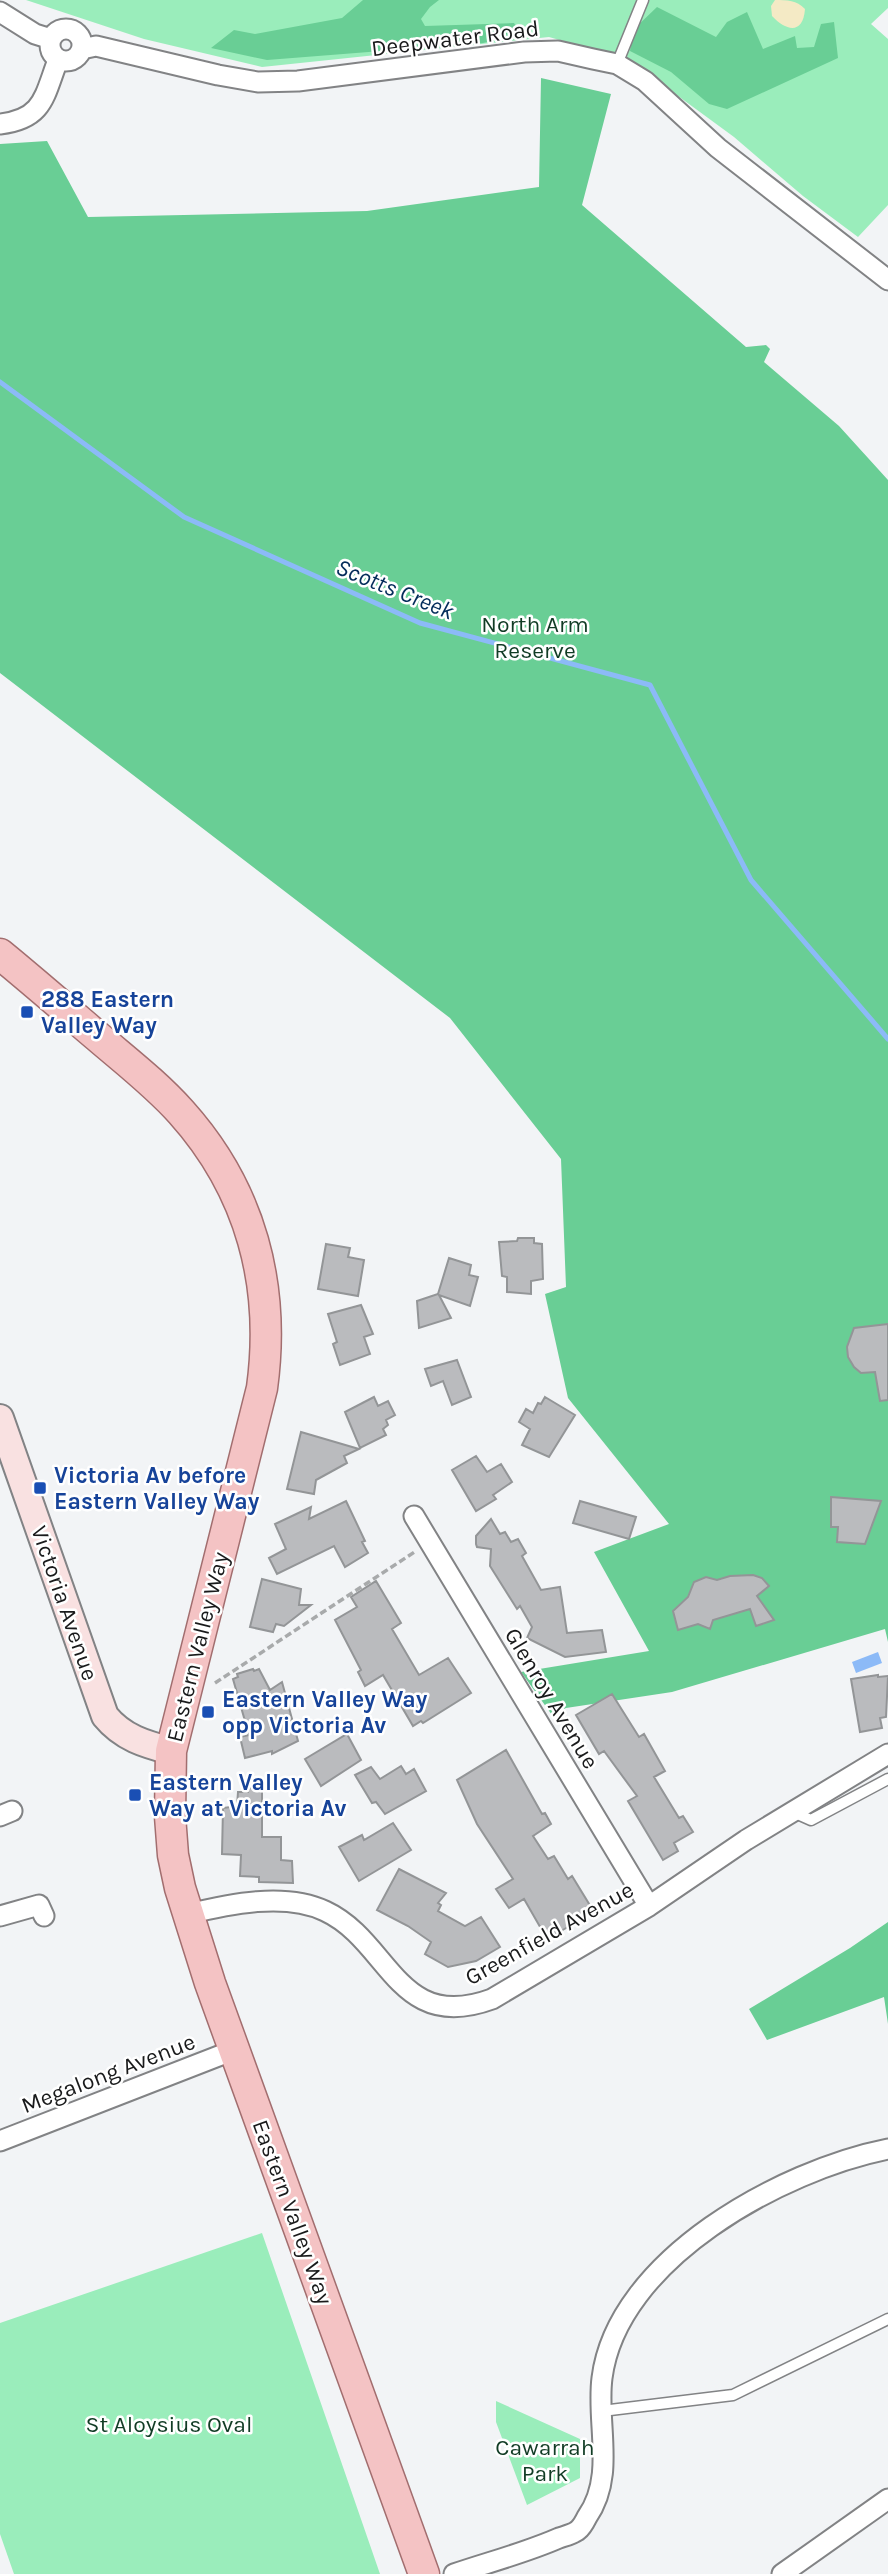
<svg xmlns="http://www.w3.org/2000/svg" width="888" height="2574" font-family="Karla,sans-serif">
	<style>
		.green { fill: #9aedbb }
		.forest { fill: #69ce95 }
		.sand { fill: #f4eac5 }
		.water { fill: #8cbaf7 }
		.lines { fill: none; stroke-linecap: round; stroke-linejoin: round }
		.stream { stroke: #8cbaf7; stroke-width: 5 }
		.building { fill: #babbbe; stroke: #939597; stroke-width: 2 }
		.lane-casing { stroke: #828385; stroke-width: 13 }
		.street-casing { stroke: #828385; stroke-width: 23 }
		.secondary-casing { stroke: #828385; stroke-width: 30 }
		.primary-casing { stroke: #a26e6f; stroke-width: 33 }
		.path { stroke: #a8aaab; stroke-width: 3.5; stroke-dasharray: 7 3.5; stroke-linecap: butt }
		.lane { stroke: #fff; stroke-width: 10 }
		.street { stroke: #fff; stroke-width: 19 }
		.secondary { stroke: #f9e1e1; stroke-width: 26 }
		.primary { stroke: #f4c3c4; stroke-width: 30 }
		.transit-dot { fill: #1a4fb4; stroke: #fff; stroke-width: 2.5 }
		.labels { text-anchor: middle; stroke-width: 5; stroke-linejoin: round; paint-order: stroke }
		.street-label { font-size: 23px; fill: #191a1b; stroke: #fff }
		.park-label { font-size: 23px; fill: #113c25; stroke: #fff }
		.transit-label { font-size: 23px; font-weight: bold; fill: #164399; stroke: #fff; text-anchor: start }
		.water-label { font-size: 24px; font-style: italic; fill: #042c5a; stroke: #fff }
	</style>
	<rect width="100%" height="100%" fill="#f2f4f6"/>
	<path class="green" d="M26 0H888V8L871 24 888 39V205L858 237 803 196 734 137 629 60 549 37 262 67 144 39Z
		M262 2233 380 2574H14L0 2534V2323Z
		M496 2401 580 2439V2478L527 2505 496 2422Z"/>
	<path class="forest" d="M363 0H439L430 7 421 19 425 26 514 23 521 34 483 43 267 60 211 48 234 30 255 34 342 18Z
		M657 7 716 37 727 22 747 12 763 49 795 36 797 48 814 47 821 24 834 22 838 58 727 109 709 104 671 72 630 51 633 30Z
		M541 78 611 94 582 205 746 347 766 345 770 349 764 362 839 426 888 480V1642L885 1629 672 1692 566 1708 552 1715 521 1672 649 1651 594 1552 669 1524 568 1398 545 1294 566 1287 561 1159 450 1018 0 673V144L47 141 88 217 367 211 539 187Z
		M888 1922V2024L884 1997 767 2040 749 2009 850 1948Z"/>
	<path class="sand" d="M775 0C788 0 796 0 805 9 803 35 786 31 772 16L771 6Z"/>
	<path class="water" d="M878 1652 882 1663 856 1673 852 1662Z"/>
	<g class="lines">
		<path class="stream" d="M0 382 184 517 420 623 650 685 751 880 888 1039"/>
	</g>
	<path class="building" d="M518 1238H534V1243L542 1244 543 1279 531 1281V1294L507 1292V1277L502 1276 499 1242 517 1241Z
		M326 1244 350 1248 348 1257 364 1260 358 1296 318 1289Z
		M449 1258 471 1265 469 1275 478 1277 470 1306 439 1295 451 1318 419 1328 417 1301 438 1294Z
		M361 1305 373 1334 364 1337 370 1354 340 1365 333 1344 337 1342 328 1314Z
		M888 1324V1400L880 1401 875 1372 861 1373 854 1367 848 1357 847 1347 854 1328Z
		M457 1360 471 1397 452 1405 443 1381 431 1386 425 1369Z
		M374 1397 378 1406 388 1401 395 1415 386 1420 388 1425 383 1429 386 1435 360 1448 345 1412Z
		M545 1397 575 1415 549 1457 522 1445 530 1429 519 1422 526 1409 533 1413 538 1403 541 1404Z
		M301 1432 359 1449 344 1456 347 1463 316 1480 314 1494 287 1489Z
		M476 1456 487 1472 501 1464 512 1482 493 1495 496 1499 476 1511 452 1470Z
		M831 1497 881 1501 865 1544 837 1542 838 1527H831Z
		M346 1501 365 1541 362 1542 368 1553 345 1567 334 1546 277 1574 269 1558 286 1549 275 1524 311 1507 309 1519Z
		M580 1501 636 1517 629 1539 573 1523Z
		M491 1519 500 1534 505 1532 511 1542 518 1539 526 1553 522 1556 541 1590 560 1587 567 1633 602 1630 606 1652 565 1657 527 1638 532 1627 520 1606 517 1609 490 1566 491 1549 477 1547 476 1544V1536Z
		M753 1575 762 1578 769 1586 757 1596 774 1620 756 1626 750 1609 713 1620 710 1629 698 1624 678 1630 673 1611 688 1597 694 1582 706 1577 717 1580 730 1576Z
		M262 1579 301 1589 299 1605H311L284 1626 276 1624 273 1632 250 1627Z
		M376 1581 401 1623 392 1629 419 1675 448 1658 471 1693 423 1723 421 1721 413 1726 383 1675 365 1686 358 1672 361 1670 335 1620 357 1607 351 1597Z
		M253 1669 254 1671 259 1669 270 1690 282 1682 298 1741 272 1754V1751L245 1758 240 1737 249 1735 233 1679 238 1677 237 1674Z
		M878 1675V1677L888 1676 886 1717 880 1718 882 1728 860 1732 851 1679Z
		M612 1694 639 1737 644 1734 665 1771 654 1777 679 1818 683 1816 693 1832 674 1843 678 1851 663 1860 628 1801 637 1796 604 1751 599 1754 576 1715Z
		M347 1734 361 1760 321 1786 305 1759Z
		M506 1750 542 1814 545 1813 551 1824 533 1836 548 1859 554 1856 568 1879 572 1876 594 1912 547 1939 524 1899 509 1908 496 1889 513 1879 477 1824 457 1780Z
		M401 1766 406 1774 414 1769 426 1791 385 1814 376 1802 372 1803 355 1775 371 1767 380 1779Z
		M249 1788 262 1789V1837H281V1860L292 1861 293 1883 259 1882V1877L240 1876 241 1855 222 1854 223 1808 237 1806 238 1792H248Z
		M393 1823 411 1850 359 1881 339 1847 362 1835 364 1840Z
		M399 1869 446 1893 438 1903 441 1905 438 1911 465 1926 481 1917 500 1947 476 1961 448 1967 425 1954 431 1942 408 1926 377 1910Z"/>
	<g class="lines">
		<g class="lane-casing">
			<path id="lane" d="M617 64 643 0
				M793 1812 811 1820 888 1779
				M602 2411 733 2395 888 2319"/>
		</g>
		<g class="street-casing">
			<path id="street" d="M0 12 35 34 51 39
				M50 45a16 16 0 1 1 32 0a16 16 0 1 1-32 0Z
				M82 49 96 46 218 75 258 82 298 81 524 52 558 51 593 59 617 64 645 81 718 148 888 280
				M0 124C44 119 44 96 58 60
				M414 1516 649 1906
				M0 1816 12 1811
				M188 1914C229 1904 285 1892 325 1911 390 1941 397 2034 492 1999L649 1906 746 1840 888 1754
				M0 1916 39 1905 44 1916
				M0 2141 234 2050
				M454 2574C489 2562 525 2553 559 2538 565 2536 574 2534 578 2530 582 2527 585 2521 587 2517 616 2476 596 2423 602 2378 617 2259 782 2170 888 2149
				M782 2574 888 2499"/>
		</g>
		<g class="secondary-casing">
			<path id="secondary" d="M0 1418 105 1716C123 1738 145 1744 171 1751"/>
		</g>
		<g class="primary-casing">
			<path id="primary" d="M0 954C33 981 65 1009 98 1037 126 1061 156 1084 181 1112 251 1190 276 1285 262 1388L171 1751 170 1816 173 1855 180 1888 210 1983 424 2574"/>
		</g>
		<path class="path" d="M215 1683 416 1551"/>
		<use href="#lane" class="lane"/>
		<use href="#street" class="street"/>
		<use href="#secondary" class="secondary"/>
		<use href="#primary" class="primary"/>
	</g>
	<g class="transit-dot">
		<rect x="20" y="1005" width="14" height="14" rx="3.5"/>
		<rect x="33" y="1481" width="14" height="14" rx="3.5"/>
		<rect x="201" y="1705" width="14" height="14" rx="3.5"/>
		<rect x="128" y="1788" width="14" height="14" rx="3.5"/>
	</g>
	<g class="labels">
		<g class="street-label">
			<text transform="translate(455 38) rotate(-7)" y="8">Deepwater Road</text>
			<text transform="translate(65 1603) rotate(71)" y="8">Victoria Avenue</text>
			<text transform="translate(197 1647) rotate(-76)" y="8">Eastern Valley Way</text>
			<text transform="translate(552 1698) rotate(59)" y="8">Glenroy Avenue</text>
			<text transform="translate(549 1933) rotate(-29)" y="8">Greenfield Avenue</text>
			<text transform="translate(108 2073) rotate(-21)" y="8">Megalong Avenue</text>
			<text transform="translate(293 2212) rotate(70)" y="8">Eastern Valley Way</text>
		</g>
		<g class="park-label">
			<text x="535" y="632">North Arm<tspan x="535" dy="26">Reserve</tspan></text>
			<text x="169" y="2432">St Aloysius Oval</text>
			<text x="545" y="2455">Cawarrah<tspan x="545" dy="26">Park</tspan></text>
		</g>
		<g class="transit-label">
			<text x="41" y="1007">288 Eastern<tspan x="41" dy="26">Valley Way</tspan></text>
			<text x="54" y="1483">Victoria Av before<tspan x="54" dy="26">Eastern Valley Way</tspan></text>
			<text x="222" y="1707">Eastern Valley Way<tspan x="222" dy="26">opp Victoria Av</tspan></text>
			<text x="149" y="1790">Eastern Valley<tspan x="149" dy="26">Way at Victoria Av</tspan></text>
		</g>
		<g class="water-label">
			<text transform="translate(395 589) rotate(22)" y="8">Scotts Creek</text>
		</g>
	</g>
</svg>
